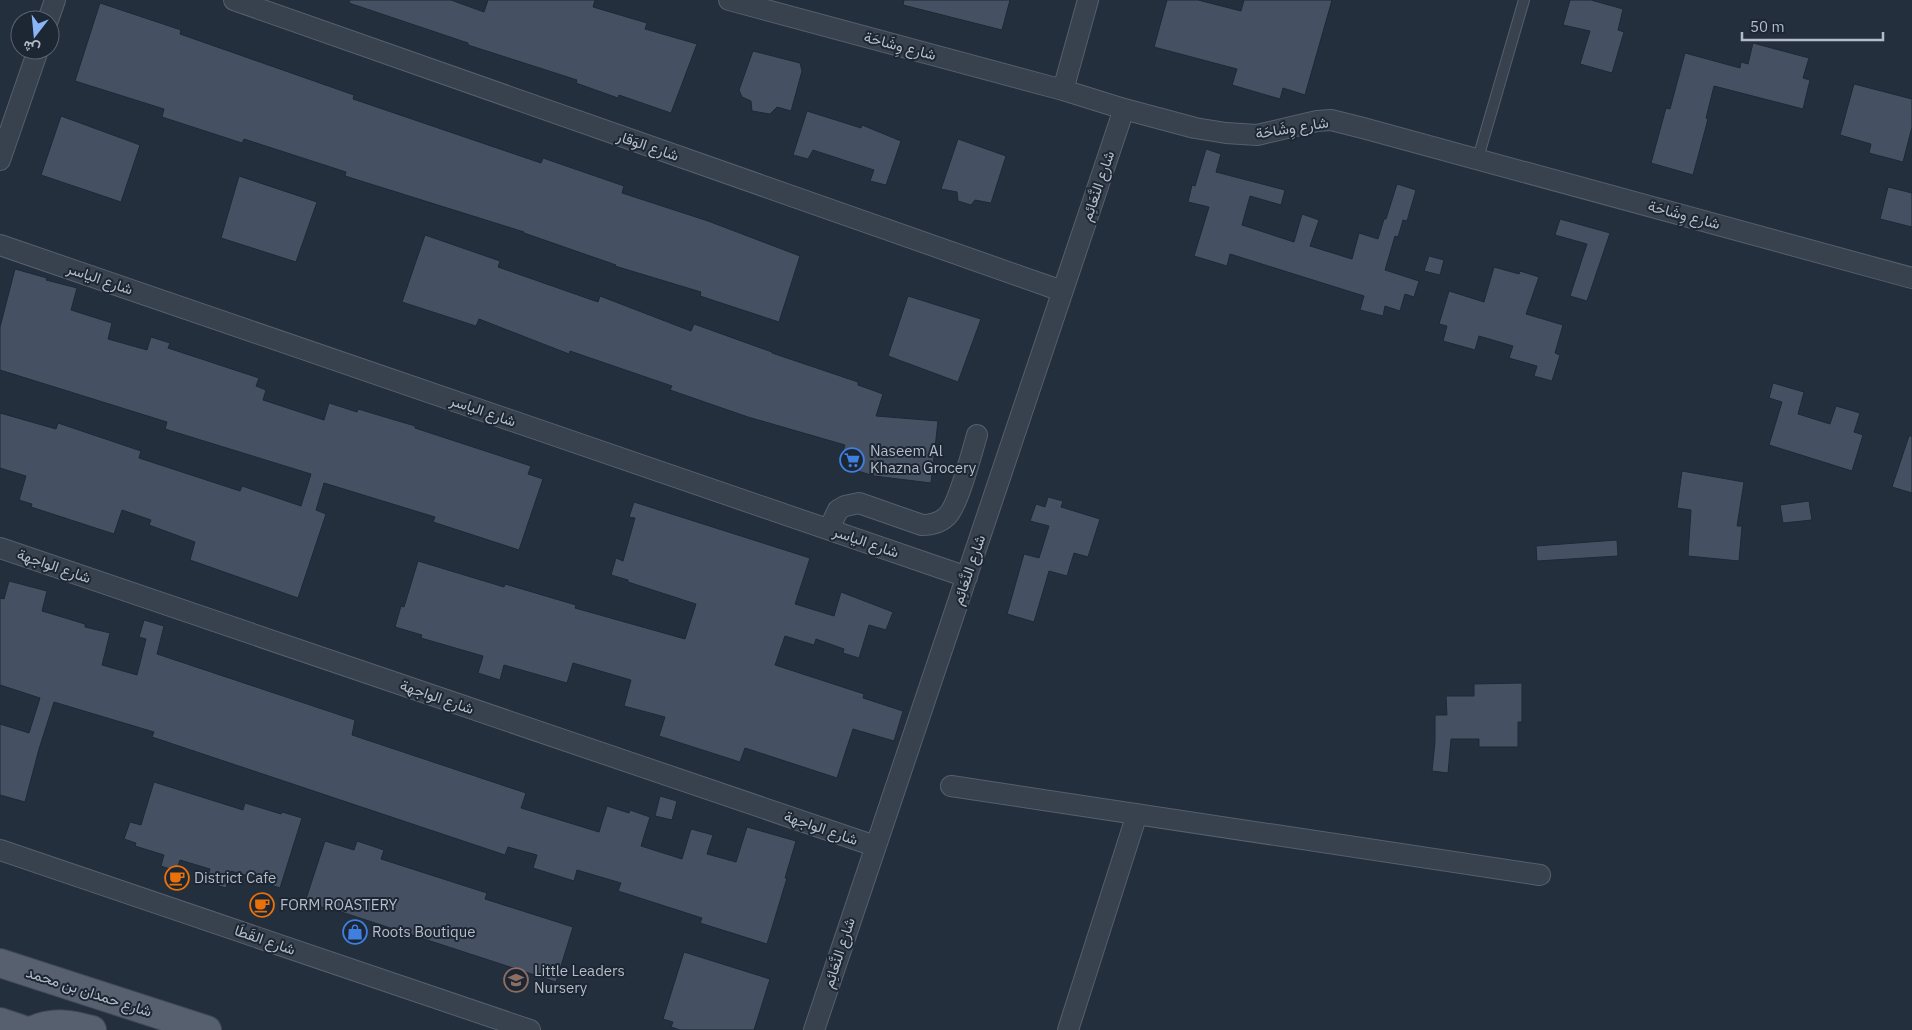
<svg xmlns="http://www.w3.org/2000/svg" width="1912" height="1030" font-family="'IBM Plex Sans',Vazirmatn,sans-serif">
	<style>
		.building { fill: #455162; stroke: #1f2835 }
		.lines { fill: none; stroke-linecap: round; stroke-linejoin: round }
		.service-casing { stroke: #565f6c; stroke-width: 12 }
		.minor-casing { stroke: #565f6c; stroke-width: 22 }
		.primary-casing { stroke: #414a57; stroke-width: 30 }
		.service { stroke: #38414e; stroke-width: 10 }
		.minor { stroke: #38414e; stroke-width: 20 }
		.primary { stroke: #56606e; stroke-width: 28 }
		.labels { text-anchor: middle; stroke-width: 4; stroke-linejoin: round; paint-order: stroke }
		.street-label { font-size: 15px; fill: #b4bcc9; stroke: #1d2633 }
		.poi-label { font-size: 15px; fill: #b4bcc9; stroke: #1d2633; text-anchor: start }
	</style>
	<rect width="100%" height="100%" fill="#242f3e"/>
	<path class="building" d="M350 0H451L484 12 488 0H595L593 7 647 23 645 29 697 44 671 113 619 95 618 98 576 83 577 80 468 45V43L349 3Z
		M904 0H1010L1002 30 903 5Z
		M1167 0H1198L1241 11 1244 0H1332L1305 95 1283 88 1280 99 1232 85 1237 69 1154 47Z
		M1570 0H1591L1623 9 1618 30 1624 32 1612 73 1580 64 1590 31 1563 25Z
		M100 3 181 30 180 34 354 95 353 99 541 163 543 158 624 186 622 193 708 221 800 256 779 322 700 296 701 292 615 266 616 265 524 233V232L345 176 346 172 244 139 242 143 162 117 164 109 75 81Z
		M1753 43 1809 58 1803 78 1810 80 1803 109 1714 86 1706 118 1708 119 1693 175 1651 163 1666 108 1670 109 1685 53 1740 68 1741 62 1748 64Z
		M753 51 800 63 802 71 791 111 777 107 770 114 752 111 751 101 742 97 739 90Z
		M1854 84 1912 99V127L1903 162 1869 153 1871 144 1840 135Z
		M807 111 861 128 862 125 901 141 886 185 870 181 874 170 813 150 808 159 793 155Z
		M61 116 140 145 121 202 41 175Z
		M958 139 1006 156 991 203 975 200 971 205 958 201 957 192 941 189Z
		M1206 149 1221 154 1216 172 1285 190 1281 205 1250 196 1242 225 1294 242 1302 214 1319 220 1310 246 1352 259 1359 233 1378 239 1384 219H1386L1397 184 1416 190 1407 221 1403 220 1398 237 1395 236 1385 270 1419 281 1414 297 1405 294 1400 311 1385 306 1383 316 1360 310 1364 296 1230 254 1227 266 1194 256 1209 207 1188 202 1192 185 1195 186Z
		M239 176 317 202 296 262 221 238Z
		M1888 187 1912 193V227L1880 219Z
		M1560 219 1610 233 1587 301 1570 296 1587 244 1555 235Z
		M425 235 500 261 498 267 598 302 600 296 691 331 694 324 772 352V353L858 382V385L883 394 876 416 938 421 931 483 874 476 839 465 845 445 748 417 670 390 672 386 570 351 569 354 479 319 476 326 402 302Z
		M1429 256 1444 260 1440 275 1424 271Z
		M1494 267 1519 274 1520 271 1539 277 1526 314 1563 325 1555 353 1560 355 1552 381 1534 376 1537 366 1509 358 1513 346 1479 336 1475 350 1443 341 1447 326 1439 324 1449 291 1484 302Z
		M15 269 47 278 46 280 77 288 71 310 112 323 108 339 147 350 151 337 170 343 168 348 259 378 256 386 266 390 263 400 324 420 329 403 357 412 358 409 415 426V428L531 466 528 474 543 479 519 550 433 522 435 517 324 483 316 510 326 514 298 598 190 560 195 542 149 525 151 520 122 510 114 534 31 507 32 504 19 500 26 476 0 468V413L56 429 58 423 141 451 139 458 240 491 242 486 301 506 311 474 165 429 167 422 0 370V327Z
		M908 296 981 319 958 382 888 356Z
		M1773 383 1804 392 1798 414 1830 424 1836 406 1860 413 1854 432 1863 435 1852 471 1769 445 1782 402 1769 398Z
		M1909 436H1912V493L1892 487Z
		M1682 471 1744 482 1737 526H1742L1739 561 1688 556 1691 510 1677 508Z
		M1048 497 1063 501 1061 507 1100 519 1088 557 1074 553 1067 576 1049 571 1034 622 1007 614 1024 554 1039 558 1049 526 1030 521 1036 504 1045 507Z
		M1809 501 1812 520 1783 523 1780 505Z
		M634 502 810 558 795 604 834 616 841 592 893 612 886 630 869 625 859 658 843 653 844 649 816 639 814 645 785 636 775 665 864 694 863 698 903 711 894 741 853 729 837 778 745 748 740 762 659 736 665 717 624 706 631 680 573 663 567 683 504 665 500 680 478 673 483 656 421 638 422 635 395 627 401 606 404 607 418 561 504 587 505 584 576 605 575 608 685 639 696 604 628 582V580L611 575 616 558 623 561 635 518 629 517Z
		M1617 540 1618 556 1537 561 1536 546Z
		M9 581 47 591 42 611 85 624V627L110 633 102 665 137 675 146 639 139 637 144 620 164 626 157 654 355 720 352 735 526 793 521 808 599 832 607 806 629 813 630 810 650 817 641 846 682 859 691 829 713 835 707 854 736 862 747 827 796 841 785 878H787L767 944 700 923 702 918 618 891 621 883 577 870 574 881 533 868 537 855 508 847 505 855 152 737 154 732 54 702 39 749 25 802 0 795V724L29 733 40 698 0 685V598L4 599Z
		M1522 683V722H1518V747H1479V739H1451L1448 773 1432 771 1435 742V715H1447L1446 696H1474V684Z
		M154 782 243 810 245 803 281 814 282 812 302 818 280 888 265 883V881L231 871 226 888 206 882 210 869 180 860 176 871 161 866 164 855 135 846 136 843 124 839 130 822 141 825Z
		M660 796 677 801 672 820 655 816Z
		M325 841 354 850 357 841 384 850 381 859 487 893 485 899 573 927 556 982 326 907 325 908 305 902Z
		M684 952 770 979 754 1030H680L671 1027 673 1022 663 1019Z"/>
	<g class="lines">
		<g class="service-casing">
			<path id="service" d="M1478 158 1524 0"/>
		</g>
		<g class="minor-casing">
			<path id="minor" d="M234 0 1062 291
				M729 0 1063 90 1124 109 1195 128 1226 133 1257 135 1317 121 1331 120 1363 128 1912 278
				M48 20 55 0
				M1063 90 1088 0
				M0 160 38 50
				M0 245 967 577
				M829 529 838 510 845 506 859 503 922 525C931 525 940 523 947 516 958 506 972 452 977 435
				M0 548 875 846
				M951 786 1540 875
				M0 850 530 1030
				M814 1030 1124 109
				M1068 1030 1137 814"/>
		</g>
		<g class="primary-casing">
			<path id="primary" d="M0 963 207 1030
				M0 1022 24 1030
				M33 1030C54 1021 71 1024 92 1030"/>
		</g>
		<use href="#service" class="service"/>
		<use href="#minor" class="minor"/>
		<use href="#primary" class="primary"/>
	</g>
	<defs>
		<g id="supermarket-ring" transform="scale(1.25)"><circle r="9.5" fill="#1d2633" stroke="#3f7fe0" stroke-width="1.5"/><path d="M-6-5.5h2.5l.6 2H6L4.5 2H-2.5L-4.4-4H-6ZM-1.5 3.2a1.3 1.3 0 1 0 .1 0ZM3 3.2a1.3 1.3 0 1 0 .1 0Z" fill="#3f7fe0"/></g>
		<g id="cafe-ring" transform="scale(1.25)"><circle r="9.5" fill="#1d2633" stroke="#e8710a" stroke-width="1.5"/><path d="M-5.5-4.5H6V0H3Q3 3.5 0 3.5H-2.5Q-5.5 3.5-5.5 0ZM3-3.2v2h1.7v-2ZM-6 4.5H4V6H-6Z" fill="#e8710a"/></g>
		<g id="shop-ring" transform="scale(1.25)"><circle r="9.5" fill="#1d2633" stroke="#3f7fe0" stroke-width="1.5"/><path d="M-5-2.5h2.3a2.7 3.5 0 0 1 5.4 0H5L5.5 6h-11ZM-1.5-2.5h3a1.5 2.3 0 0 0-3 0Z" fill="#3f7fe0"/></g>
		<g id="school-ring" transform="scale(1.25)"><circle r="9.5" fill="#1d2633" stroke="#8d6e63" stroke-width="1.5"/><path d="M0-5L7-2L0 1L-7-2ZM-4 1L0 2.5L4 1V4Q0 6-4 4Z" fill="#8d6e63"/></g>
	</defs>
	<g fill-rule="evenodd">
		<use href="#supermarket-ring" x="852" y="460"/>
		<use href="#cafe-ring" x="177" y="878"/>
		<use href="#cafe-ring" x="262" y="905"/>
		<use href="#shop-ring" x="355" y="932"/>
		<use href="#school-ring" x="516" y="980"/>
	</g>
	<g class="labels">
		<g class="street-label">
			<text transform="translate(900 46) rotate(15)" y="5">شارع وِشَاحَة</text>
			<text transform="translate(1292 128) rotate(-9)" y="5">شارع وِشَاحَة</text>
			<text transform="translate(648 146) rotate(19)" y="5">شارع الوَقار</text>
			<text transform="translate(1098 186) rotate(-71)" y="5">شارع النَّعَائِم</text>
			<text transform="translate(1684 215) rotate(15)" y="5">شارع وِشَاحَة</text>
			<text transform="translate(100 279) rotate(19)" y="5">شارع الياسر</text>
			<text transform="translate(483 411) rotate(19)" y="5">شارع الياسر</text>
			<text transform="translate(866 542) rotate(19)" y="5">شارع الياسر</text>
			<text transform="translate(54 566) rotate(19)" y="5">شارع الواجهة</text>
			<text transform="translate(969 570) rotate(-71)" y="5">شارع النَّعَائِم</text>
			<text transform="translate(437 697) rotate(19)" y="5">شارع الواجهة</text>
			<text transform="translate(821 828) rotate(19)" y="5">شارع الواجهة</text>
			<text transform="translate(265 940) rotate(19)" y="5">شارع القَطَا</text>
			<text transform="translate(839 953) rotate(-72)" y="5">شارع النَّعَائِم</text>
			<text transform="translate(89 992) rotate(18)" y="5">شارع حمدان بن محمد</text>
		</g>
		<g class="poi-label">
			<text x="870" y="456">Naseem Al<tspan x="870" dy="17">Khazna Grocery</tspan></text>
			<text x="194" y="883">District Cafe</text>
			<text x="280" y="910">FORM ROASTERY</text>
			<text x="372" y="937">Roots Boutique</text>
			<text x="534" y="976">Little Leaders<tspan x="534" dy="17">Nursery</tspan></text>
		</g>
	</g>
	<g transform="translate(35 35) rotate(196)"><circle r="24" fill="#1d2633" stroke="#59626f"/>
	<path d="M0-4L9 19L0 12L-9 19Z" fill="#8ab4f8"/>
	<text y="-8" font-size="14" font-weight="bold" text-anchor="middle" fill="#b4bcc9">ش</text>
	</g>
	<path d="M1742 32v8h141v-8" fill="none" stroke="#b4bcc9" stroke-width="2.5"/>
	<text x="1750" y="32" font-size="15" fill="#b4bcc9" stroke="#1d2633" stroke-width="4" paint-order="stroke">50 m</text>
</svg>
